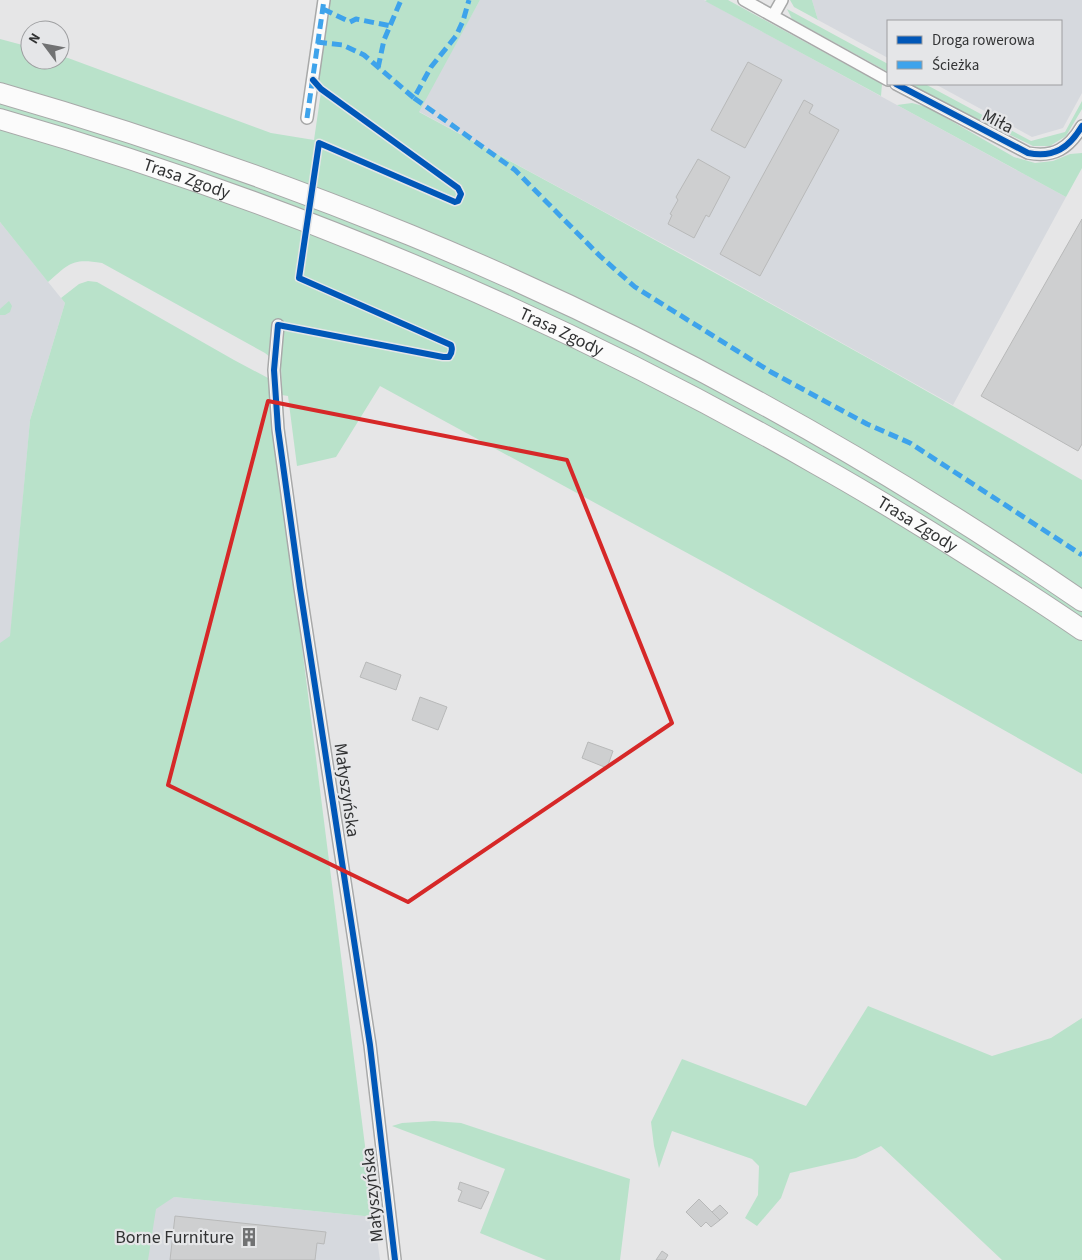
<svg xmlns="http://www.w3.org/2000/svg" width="1082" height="1260" font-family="'Source Sans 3',sans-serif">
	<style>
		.built { fill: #d6d9de }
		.green { fill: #b9e2ca }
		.building { fill: #cecfd0; stroke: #b8b9b9 }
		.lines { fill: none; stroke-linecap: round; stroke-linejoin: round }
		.minor-casing { stroke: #a8a9a9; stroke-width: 14 }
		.motorway-casing { stroke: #a8a9a9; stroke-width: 22 }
		.minor { stroke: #fbfbfb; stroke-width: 11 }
		.motorway { stroke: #fbfbfb; stroke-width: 20 }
		.quiet { stroke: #3ea3eb; stroke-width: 5; stroke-dasharray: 10 5; stroke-linecap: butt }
		.cycleway-casing { stroke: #e5e6e8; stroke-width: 9 }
		.cycleway { stroke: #0057b8; stroke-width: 6 }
		.marked { fill: none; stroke: #d62828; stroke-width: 4; stroke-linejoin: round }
		.labels { text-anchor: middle; stroke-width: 4.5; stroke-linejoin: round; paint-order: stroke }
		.street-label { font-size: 18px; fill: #323334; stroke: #e5e6e8 }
		.poi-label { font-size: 18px; fill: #323334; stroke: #e5e6e8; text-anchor: end }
	</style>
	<rect width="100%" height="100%" fill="#e6e6e7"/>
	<path class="built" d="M480 0H704L1066 197 953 405 699 263 418 111Z
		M812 0H1082V93L1063 128 1032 137 935 84H1061V21H888V58L818 20Z
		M0 222 65 303 30 420 0 753Z
		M6 1180 374 1217 380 1260H0Z"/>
	<path class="green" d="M329 0H480L419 112C642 232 863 353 1082 480V774L724 573 380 386 336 457 297 466 288 396 282 395 281 366 265 353 102 263C72 258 70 263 48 282L0 222V39L30 47V60H60V56L68 58 271 133 314 140 322 85 318 81Z
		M707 0H728L882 84 881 96 705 1Z
		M790 0H812L818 20 794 7Z
		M787 9 888 64V72L792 19Z
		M909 84H925L1031 141 1065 132 1082 101V109L1066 136 1050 146H1033L955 108Z
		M912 103 927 107 1014 157 1035 163 1053 161 1070 154 1082 153V168L1066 197 897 105Z
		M88 281 97 282 234 360 268 378 374 1217 174 1197 156 1209 148 1260H0V643L10 636 30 420 65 303 61 298 79 284Z
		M9 301 12 306 10 312 5 315H0V309Z
		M868 1006 992 1056 1051 1038 1082 1018V1260H1002L881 1146 856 1158 790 1173 781 1198 757 1226 745 1218 758 1195 759 1166 752 1159 672 1131 659 1168 654 1146 651 1122 682 1059 806 1106Z
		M434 1121 461 1123 630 1179 620 1260H546L480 1233 505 1169 392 1126 402 1123Z"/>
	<path class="building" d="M748 62 782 80 745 148 711 130Z
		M804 100 813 105 809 113 839 130 760 276 720 254Z
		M698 159 730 177 709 217 706 215 694 238 668 224 672 215 670 214 678 200 676 197Z
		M1082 219V444L1078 451 981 396Z
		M366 662 401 675 396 690 360 677Z
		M420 697 447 707 438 730 412 720Z
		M588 742 613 751 607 768 582 758Z
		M460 1182 489 1192 481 1209 458 1201 462 1191 458 1189Z
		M699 1199 720 1220 711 1227 706 1222 701 1227 686 1212Z
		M720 1205 728 1213 720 1220 712 1212Z
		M175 1216 326 1232 324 1244 317 1243 315 1260H170Z
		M662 1251 668 1255 665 1260H656Z"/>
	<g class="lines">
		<g class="minor-casing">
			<path id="minor" d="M744 0 888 80
				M773 16 782 0
				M896 84 1028 153C1054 158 1069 148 1082 126
				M307 118 324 0
				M278 325 274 370 278 429 300 588 370 1045 395 1260"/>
		</g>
		<g class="motorway-casing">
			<g id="motorway">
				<path d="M0 93C139 133 277 181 410 235 646 332 872 457 1082 601"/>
				<path id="s1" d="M0 119C285 201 559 317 816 464 886 503 954 546 1022 590 1042 603 1062 616 1082 630"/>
			</g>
		</g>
		<use href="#minor" class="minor"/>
		<use href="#motorway" class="motorway"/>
		<path class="quiet" d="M323 9 350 22 356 19 391 26
			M317 42 343 45 364 55 414 98 431 67 456 36 463 21 469 0
			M378 68 384 40 401 0
			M414 98 515 170 600 256 635 287 771 372 867 424 910 443 1082 555
			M307 118 324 0"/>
		<g class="cycleway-casing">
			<path id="cycleway" d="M313 80 321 89 458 188 461 194 458 201 455 202 319 143 299 278 451 345C453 350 452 353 449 357H443L278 325 274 370 278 429 300 588 370 1045 395 1260
				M896 84 1028 153C1054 158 1069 148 1082 126"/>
		</g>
		<use href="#cycleway" class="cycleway"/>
	</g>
	<path class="marked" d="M268 401 567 460 672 723 408 902 168 785Z"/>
	<defs>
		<g id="building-bare" transform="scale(1.5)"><path d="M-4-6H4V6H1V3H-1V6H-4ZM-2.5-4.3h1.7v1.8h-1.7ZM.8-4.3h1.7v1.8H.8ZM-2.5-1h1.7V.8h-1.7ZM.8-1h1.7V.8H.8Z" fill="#717273" stroke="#e5e6e8" stroke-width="2.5" paint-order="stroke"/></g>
	</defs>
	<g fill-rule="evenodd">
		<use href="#building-bare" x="249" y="1237"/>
	</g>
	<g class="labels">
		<g class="street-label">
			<text transform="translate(998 121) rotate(27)" y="6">Miła</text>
			<text dy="6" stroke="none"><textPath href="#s1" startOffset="196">Trasa Zgody</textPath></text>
			<text dy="6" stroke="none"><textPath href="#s1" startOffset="601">Trasa Zgody</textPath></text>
			<text dy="6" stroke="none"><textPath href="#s1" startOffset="1006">Trasa Zgody</textPath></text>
			<text transform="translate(347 790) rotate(82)" y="6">Małyszyńska</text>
			<text transform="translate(372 1195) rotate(-96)" y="6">Małyszyńska</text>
		</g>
		<g class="poi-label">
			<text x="234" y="1243">Borne Furniture</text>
		</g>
	</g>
	<rect x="887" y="20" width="175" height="65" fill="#e5e6e8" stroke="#9d9ea0"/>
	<rect x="897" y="36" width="25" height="8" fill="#0057b8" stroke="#9d9ea0"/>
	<text x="932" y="45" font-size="15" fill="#323334">Droga rowerowa</text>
	<rect x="897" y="61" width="25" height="8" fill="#3ea3eb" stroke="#9d9ea0"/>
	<text x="932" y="70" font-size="15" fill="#323334">Ścieżka</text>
	<g transform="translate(45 45) rotate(302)"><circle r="24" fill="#e5e6e8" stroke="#9d9ea0"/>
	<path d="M0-4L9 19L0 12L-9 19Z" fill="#717273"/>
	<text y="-8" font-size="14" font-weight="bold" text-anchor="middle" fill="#323334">N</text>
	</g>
</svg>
